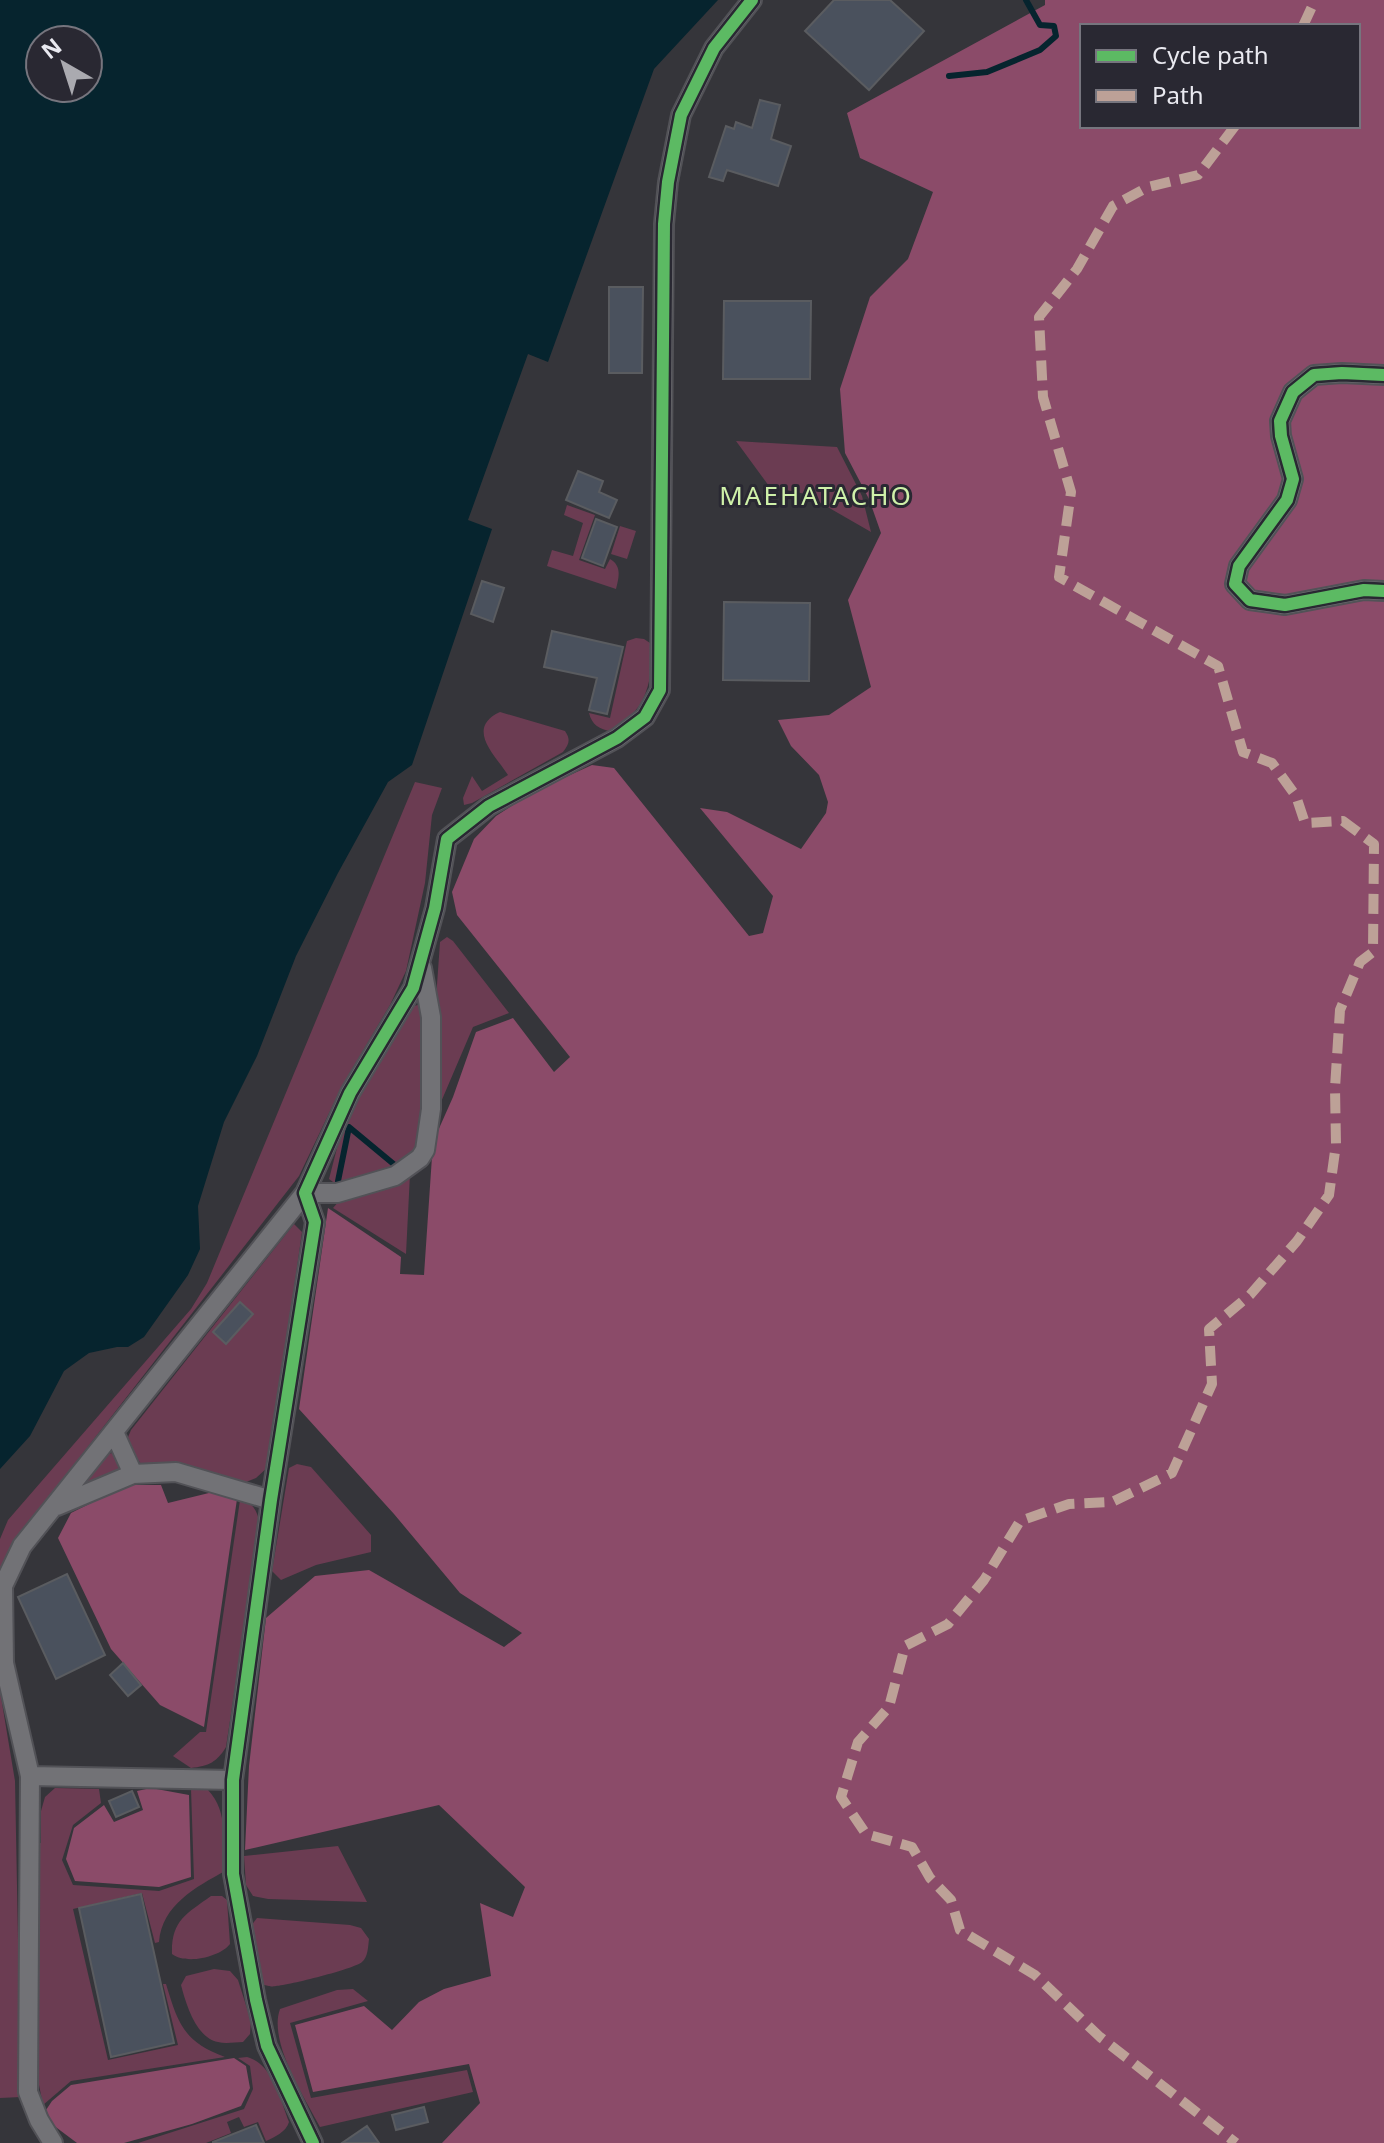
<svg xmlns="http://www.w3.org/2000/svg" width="1384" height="2143" font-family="'Noto Sans',sans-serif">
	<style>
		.green { fill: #6b3c52 }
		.forest { fill: #8b4b69; fill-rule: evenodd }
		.water { fill: #06242e; fill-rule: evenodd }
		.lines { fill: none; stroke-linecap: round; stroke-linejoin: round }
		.stream { stroke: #06242e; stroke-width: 6 }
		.building { fill: #4a515d; stroke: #5a5c60; stroke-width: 2 }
		.street-casing { stroke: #525257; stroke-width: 22 }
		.street { stroke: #727276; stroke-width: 18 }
		.quiet { stroke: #bda197; stroke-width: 10; stroke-dasharray: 20 10; stroke-linecap: butt }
		.cycleway-casing { stroke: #292832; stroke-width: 17 }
		.cycleway { stroke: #5cba63; stroke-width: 12 }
		.labels { text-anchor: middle; stroke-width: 6; stroke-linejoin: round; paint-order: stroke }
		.quarter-label { font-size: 26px; letter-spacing: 2px; fill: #cff1a9; stroke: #292832 }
	</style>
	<rect width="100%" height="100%" fill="#35353a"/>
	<path class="green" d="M736 441 837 447 862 496 871 532 805 494 769 486Z
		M567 505 595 515 579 560 605 569 610 559C622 566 619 577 616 589L547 566 552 550 573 556 583 523 564 515Z
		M620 526 636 531 627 559 611 554Z
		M636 638 644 639 650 643C654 663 650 695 635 711 628 718 619 724 610 731 599 729 592 725 589 713L610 718 627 641Z
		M500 712 565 731C571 740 569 744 563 752L472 803 464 805 463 798 472 776 482 791 508 775C495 755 465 728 500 712Z
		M415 782 442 788 432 815 425 883 406 971 390 1005 342 1086 299 1176 30 1521 7 1553 0 1575V1539L8 1520 191 1309 207 1283Z
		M447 937 453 941 509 1013 473 1027 438 1109 437 985 440 942Z
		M418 1005 426 1015 425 1122 418 1148 389 1175 340 1187 329 1179 343 1125 409 1007Z
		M410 1174 406 1254 333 1208 341 1199Z
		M294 1224 302 1232 269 1466 256 1478 246 1482 176 1463 161 1465 141 1464 126 1442 131 1430Z
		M113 1453 123 1466 120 1472 86 1488 83 1484 106 1454Z
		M297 1464 311 1467 371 1535V1552L316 1565 281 1580 272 1571 289 1468Z
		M240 1500C254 1503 256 1510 260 1523L226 1747C217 1762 209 1766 191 1768L173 1756 200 1732H206Z
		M0 1691 15 1781 21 2097 0 2098Z
		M55 1788 99 1789 101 1803 73 1825 62 1860 73 1885 159 1891 194 1879 191 1789 208 1790C230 1814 221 1840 225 1871 196 1887 162 1905 159 1942L155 1943 142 1893 73 1909 108 2060 178 2045 163 1984H166C178 2024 184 2042 225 2057L71 2081 43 2105 39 2085 36 1843H41V1811L45 1797Z
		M338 1846 367 1902 268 1899 253 1896 246 1885 244 1856Z
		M211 1896H222L227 1900 230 1944C220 1957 186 1965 172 1954 171 1921 186 1914 211 1896Z
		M257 1918 350 1925 361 1928 369 1939C368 1947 368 1957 362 1962 354 1969 289 1985 276 1986 270 1987 270 1986 264 1985L251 1926Z
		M214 1969 230 1971 238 1980 251 2021 250 2034 243 2042C235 2042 226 2044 218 2042 196 2038 186 2004 181 1985L186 1976Z
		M353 1989 368 2001 290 2023 311 2098 467 2070 473 2092 320 2127C305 2098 268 2042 280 2009L337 1990Z
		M247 2057C273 2064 280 2099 289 2122 286 2132 275 2137 266 2141L258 2122 244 2127 239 2117 227 2122 231 2133 206 2143H138L244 2109 253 2089 250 2066 238 2058Z"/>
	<path class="forest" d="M1045 0H1384V2143H442L480 2103 469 2064 313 2092 295 2025 364 2006 392 2030 419 2002 444 1989 491 1976 480 1903 513 1917 525 1887 439 1805 245 1850 249 1766 266 1618 315 1576 369 1570 504 1647 522 1633 460 1593 394 1514 299 1409 328 1208 401 1257 400 1274 424 1275 433 1142 453 1097 476 1032 513 1018 554 1072 570 1057 457 915 452 892 474 839 496 816 535 791 592 765 614 768 749 936 763 933 773 896 700 808 727 812 801 849 826 813 828 802 819 775 791 746 778 720 829 715 871 687 848 600 881 533 869 499 845 453 840 389 870 297 908 259 933 192 860 158 847 113 1045 5ZM1082 26H1358V126H1082Z
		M127 1485H161L168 1503 213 1492 237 1499 204 1727 160 1705 111 1649 58 1538 71 1513Z
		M151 1788 189 1795 191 1877 159 1887 75 1881 66 1859 74 1828 104 1805 114 1822 143 1810 137 1791Z
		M234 2058 246 2066 250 2088 241 2106 192 2124 124 2143H77L53 2125 46 2110 52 2101 71 2085Z"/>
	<path class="water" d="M0 0H718L654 69 548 362 528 354 468 520 492 529 412 765 388 782 338 873 296 956 257 1056 224 1122 198 1206 200 1249 188 1275 144 1337 128 1347H117L89 1353 64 1371 30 1436 0 1469ZM40 40H88V88H40Z"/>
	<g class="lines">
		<path class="stream" d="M949 76 987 72 1040 50 1056 36 1054 26 1040 25 1026 0
			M338 1181 349 1127 396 1166"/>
	</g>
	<path class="building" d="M834 0H890L924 31 869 90 805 31Z
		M760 100 780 105 771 139 791 146 778 186 727 170 723 181 709 177 726 126 734 129 736 122 752 128Z
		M609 287H643L642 373H609Z
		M724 301H811L810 379H723Z
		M578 471 603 481 599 492 617 500 609 518 566 500Z
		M596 519 617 527 603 566 582 558Z
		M482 581 504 588 493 622 471 614Z
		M724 602 810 603 809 681 723 680Z
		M552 631 623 647 607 714 589 710 597 678 544 667Z
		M240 1302 253 1314 226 1344 213 1332Z
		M67 1574 105 1655 56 1679 18 1597Z
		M123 1663 141 1685 128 1696 110 1675Z
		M132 1791 139 1807 116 1817 109 1801Z
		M141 1894 174 2043 111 2057 79 1908Z
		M424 2107 428 2122 396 2130 392 2115Z
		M256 2125 264 2143H213V2142Z
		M367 2126 379 2143H342Z"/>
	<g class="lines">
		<g class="street-casing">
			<path id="street" d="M1384 375 1342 373 1314 375 1293 392 1280 421 1281 436 1293 479 1287 500 1239 566 1235 584 1250 600 1285 605 1364 590 1384 591
				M114 1432 133 1474
				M57 1506 133 1474 176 1472 271 1500
				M30 1776 233 1780
				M53 2143 39 2120 28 2092 30 1776 4 1663 3 1586 22 1546 305 1193H337L395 1176 420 1158 425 1150 431 1109V1017L422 968
				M313 2143 267 2046 256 2000 233 1874V1780L271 1500 315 1222 305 1193 350 1093 413 988 435 908 447 839 489 806 617 738 645 717 660 690 664 224 668 182 681 115 714 48 752 0"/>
		</g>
		<use href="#street" class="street"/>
		<path class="quiet" d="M1303 26 1315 0
			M1235 126 1198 175 1148 187 1113 206 1077 269 1039 317 1043 397 1071 492 1059 577 1218 666 1243 752 1272 763 1296 796 1305 823 1343 821 1374 844 1373 952 1360 962 1340 1010 1335 1088 1336 1144 1329 1195 1297 1241 1250 1295 1209 1329 1212 1384 1172 1473 1112 1502 1069 1504 1020 1521 984 1580 948 1624 905 1646 889 1707 858 1742 841 1797 866 1834 912 1847 930 1878 951 1900 960 1930 1035 1975 1100 2037 1236 2143"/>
		<g class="cycleway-casing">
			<path id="cycleway" d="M1384 375 1342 373 1314 375 1293 392 1280 421 1281 436 1293 479 1287 500 1239 566 1235 584 1250 600 1285 605 1364 590 1384 591
				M313 2143 267 2046 256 2000 233 1874V1780L271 1500 315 1222 305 1193 350 1093 413 988 435 908 447 839 489 806 617 738 645 717 660 690 664 224 668 182 681 115 714 48 752 0"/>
		</g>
		<use href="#cycleway" class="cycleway"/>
	</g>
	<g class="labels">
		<g class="quarter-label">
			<text x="816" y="505">MAEHATACHO</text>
		</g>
	</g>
	<rect x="1080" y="24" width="280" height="104" fill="#292832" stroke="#76757e" stroke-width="2"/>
	<rect x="1096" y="50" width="40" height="12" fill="#5cba63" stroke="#76757e" stroke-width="2"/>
	<text x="1152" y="64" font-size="24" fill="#e9e9f0">Cycle path</text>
	<rect x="1096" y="90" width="40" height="12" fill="#bda197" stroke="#76757e" stroke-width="2"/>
	<text x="1152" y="104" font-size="24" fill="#e9e9f0">Path</text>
	<g transform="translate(64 64) rotate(321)"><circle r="38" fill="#292832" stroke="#76757e" stroke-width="2"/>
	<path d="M0-6L14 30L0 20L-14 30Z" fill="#aaaab0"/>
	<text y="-12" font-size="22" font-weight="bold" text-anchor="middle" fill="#e9e9f0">N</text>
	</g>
</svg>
